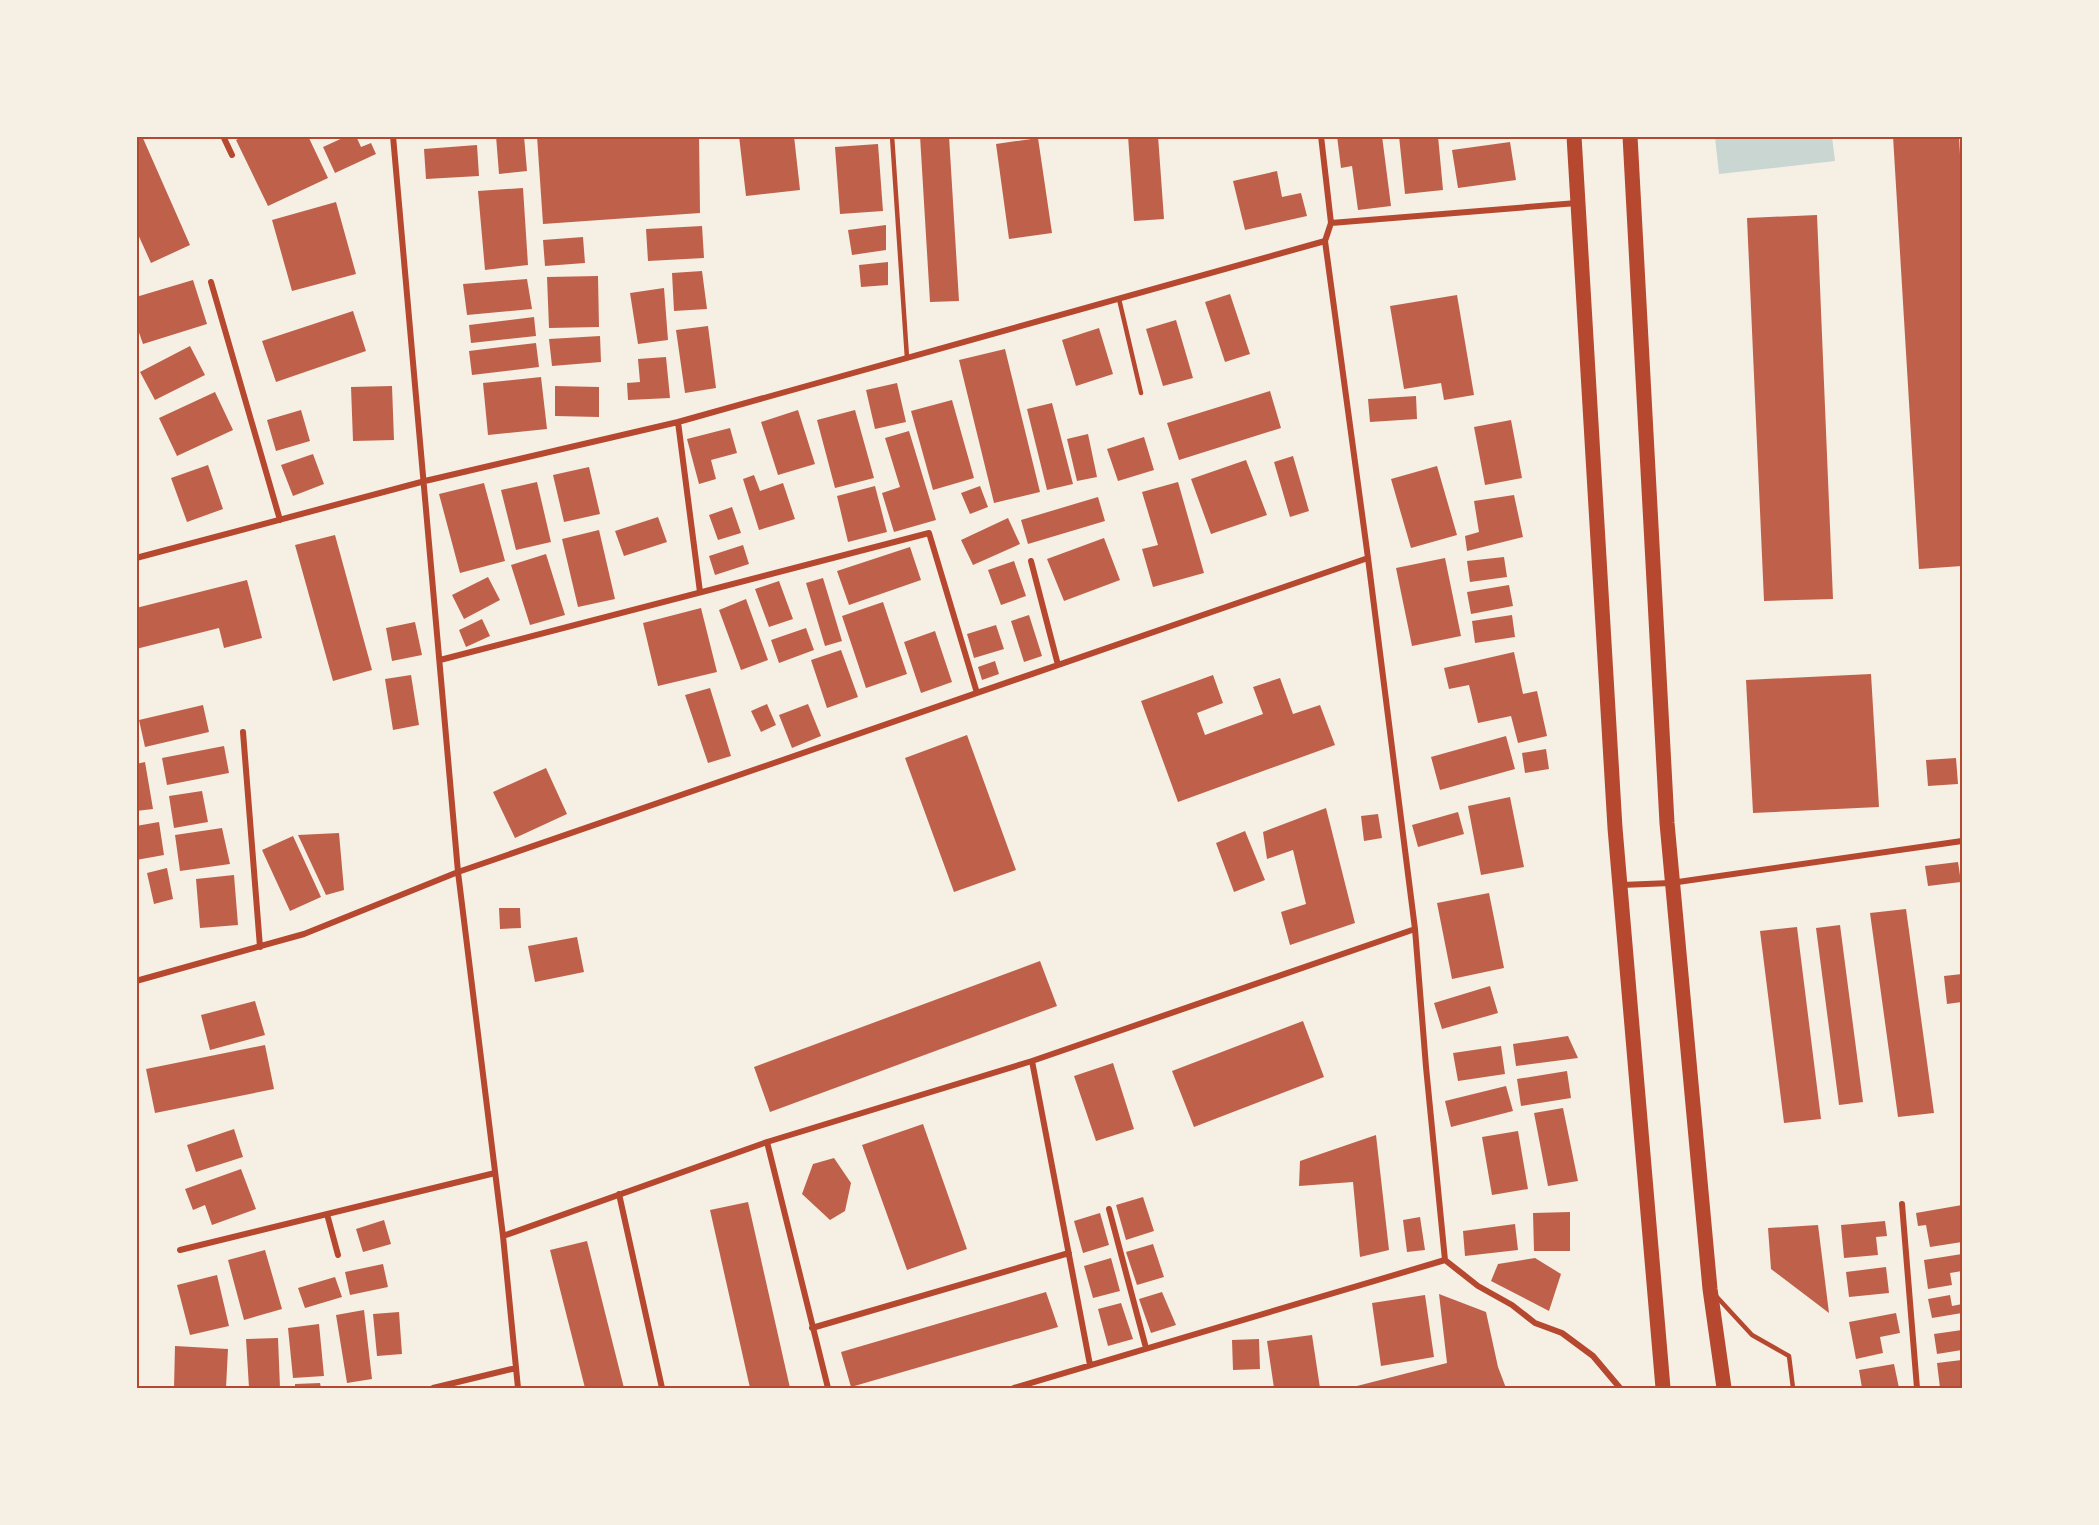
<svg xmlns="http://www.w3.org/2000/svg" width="2099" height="1525" font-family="Spectral,serif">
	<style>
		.water { fill: #c9d6d2 }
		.building { fill: #bf614a }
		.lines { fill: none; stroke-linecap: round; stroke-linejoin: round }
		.service { stroke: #b5482f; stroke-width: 4.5 }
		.minor { stroke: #b5482f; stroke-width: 6 }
		.primary { stroke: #b5482f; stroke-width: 15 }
		.neatline { fill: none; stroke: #b5482f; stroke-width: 2 }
	</style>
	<rect width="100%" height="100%" fill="#f6efe4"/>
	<path class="water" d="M1715 137H1832L1835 161 1719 174Z"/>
	<path class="building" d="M136 136H142L190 245 151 263 136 230Z
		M244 136H308L328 178 268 206 236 140Z
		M347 136H356L361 147 371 143 376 154 335 173 323 147Z
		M496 136H524L527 171 499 174Z
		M537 136H699L700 213 543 224Z
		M739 136H794L800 190 746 196Z
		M920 136H949L959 301 930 302Z
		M1128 136H1158L1164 219 1134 221Z
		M1337 136H1382L1391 206 1358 210 1352 166 1341 168Z
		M1399 136H1438L1443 190 1405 194Z
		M1893 136H1959L1962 191V566L1919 569Z
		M1038 138 1052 233 1009 239 996 144Z
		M1510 142 1516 180 1458 188 1452 150Z
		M878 144 883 211 840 214 835 147Z
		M477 145 479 176 426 179 424 149Z
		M1277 171 1282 197 1301 193 1307 216 1245 230 1233 181Z
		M523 188 528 265 485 270 478 191Z
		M336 202 356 274 292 291 272 220Z
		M1817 215 1833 599 1764 601 1747 218Z
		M886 225V250L852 255 848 230Z
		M702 226 704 258 648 261 646 229Z
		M583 237 585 263 545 266 543 240Z
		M888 262V285L861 287 859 265Z
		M702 271 707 309 674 311 672 273Z
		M598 276 599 327 549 328 547 277Z
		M527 279 532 309 467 315 463 284Z
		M193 280 207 324 143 344 136 324V297Z
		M664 288 668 340 638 344 630 293Z
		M1230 294 1250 354 1225 362 1205 302Z
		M1457 295 1474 395 1444 400 1441 383 1404 389 1390 306Z
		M353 311 366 351 276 382 262 341Z
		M534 317 536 336 471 343 469 325Z
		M1176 320 1193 378 1163 386 1146 329Z
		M708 326 716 388 685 393 676 330Z
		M1099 328 1113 374 1076 386 1062 340Z
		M600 336 601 362 552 366 549 339Z
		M536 343 539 367 472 375 469 351Z
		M190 346 205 375 155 400 140 372Z
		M1005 349 1040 492 994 503 959 360Z
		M666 357 670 398 628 400 627 383 640 382 638 359Z
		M541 377 547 429 488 435 483 383Z
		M897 383 906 422 875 429 866 390Z
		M392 386 394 440 353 441 351 387Z
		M555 386 599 387V417L555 416Z
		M1270 391 1281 428 1179 460 1167 423Z
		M215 392 233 430 177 456 159 418Z
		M1416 396 1417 419 1370 422 1368 399Z
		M952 400 974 478 933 490 911 411Z
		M1052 403 1073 484 1047 490 1027 409Z
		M301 410 310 441 276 451 267 420Z
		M798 410 815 464 778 475 761 422Z
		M855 410 874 478 835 488 817 420Z
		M1511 420 1522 478 1485 485 1474 427Z
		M730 428 737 453 711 460 716 479 699 484 687 439Z
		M909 431 936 520 894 532 882 493 900 487 885 438Z
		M1088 434 1097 477 1077 481 1067 439Z
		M1144 437 1154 470 1118 481 1107 449Z
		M313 454 324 484 293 496 281 465Z
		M1293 456 1309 511 1290 517 1274 462Z
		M1246 460 1267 515 1211 534 1191 479Z
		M208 465 223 509 187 522 171 478Z
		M1437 466 1457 535 1411 548 1391 479Z
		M589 467 600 514 564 522 553 475Z
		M754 475 760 491 783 483 795 519 759 530 743 479Z
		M537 482 551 542 516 550 501 490Z
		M1178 482 1204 573 1153 587 1142 549 1158 545 1142 492Z
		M484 483 505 561 460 573 439 494Z
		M875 486 887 532 848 542 837 496Z
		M980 486 988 507 970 514 961 493Z
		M1514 495 1523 537 1467 551 1465 536 1479 532 1474 501Z
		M1098 497 1105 521 1028 544 1021 520Z
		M732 507 741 533 718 540 709 515Z
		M658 517 667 542 624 556 615 531Z
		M1008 518 1020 544 973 565 961 540Z
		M599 530 615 599 578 607 562 539Z
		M335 535 372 670 333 681 295 545Z
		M1104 538 1120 580 1064 601 1047 559Z
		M743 545 749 564 715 575 709 556Z
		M910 547 921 580 849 605 837 571Z
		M546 554 565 615 530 625 511 565Z
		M1504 557 1507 577 1470 582 1467 561Z
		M1445 558 1461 636 1412 646 1396 568Z
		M1014 561 1026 596 1001 605 988 570Z
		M488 577 500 600 464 619 452 595Z
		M823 578 842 641 825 646 806 583Z
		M247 580 262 638 224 648 219 628 136 649V608Z
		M779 581 793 619 769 627 755 589Z
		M1509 585 1513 606 1471 614 1467 592Z
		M746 599 768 660 741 670 719 610Z
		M883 602 907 674 866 688 842 616Z
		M701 608 717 672 658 686 643 623Z
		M1029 615 1042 656 1024 662 1011 621Z
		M1512 615 1515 637 1475 643 1472 621Z
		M482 619 490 636 466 647 459 630Z
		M415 622 422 655 392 661 386 628Z
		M996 625 1004 649 974 658 967 634Z
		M806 628 814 650 779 663 771 640Z
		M935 631 952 682 921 693 904 642Z
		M841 650 858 697 827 708 811 660Z
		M1514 652 1523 694 1537 691 1547 736 1518 743 1511 716 1478 723 1469 685 1449 689 1444 668Z
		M995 661 999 674 982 680 978 667Z
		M1871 674 1879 807 1753 813 1746 680Z
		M411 675 419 725 393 730 385 679Z
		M1213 675 1223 703 1197 713 1205 735 1263 714 1253 687 1280 678 1293 714 1320 705 1335 745 1178 802 1141 701Z
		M710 688 731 756 708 763 685 695Z
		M767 704 776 725 761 732 751 711Z
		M808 704 821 736 792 748 779 715Z
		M203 705 209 732 145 747 139 720Z
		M967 735 1016 870 954 892 905 758Z
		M1506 736 1515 769 1440 790 1431 757Z
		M224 746 229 773 167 785 162 758Z
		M1546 749 1549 769 1525 773 1522 753Z
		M1956 758 1958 784 1928 786 1926 760Z
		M145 762 153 809 136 811V764Z
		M546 768 567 814 515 838 493 792Z
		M202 791 208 822 174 828 169 796Z
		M1510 797 1524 867 1481 875 1468 806Z
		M1326 808 1355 923 1290 945 1281 912 1306 904 1293 850 1267 859 1263 832Z
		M1458 812 1464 834 1418 847 1412 825Z
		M1378 814 1382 838 1364 841 1361 816Z
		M159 822 164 855 136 860V826Z
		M222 828 230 864 180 871 175 835Z
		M1245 831 1265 880 1234 892 1216 843Z
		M339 833 344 890 326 895 298 835Z
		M293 836 321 897 290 911 262 850Z
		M1958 862 1961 882 1928 886 1925 866Z
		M167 868 173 899 154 904 147 873Z
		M234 875 238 925 200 928 196 879Z
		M1489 893 1504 968 1452 979 1437 903Z
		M499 908H520L521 928 500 929Z
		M1906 909 1934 1113 1898 1117 1870 913Z
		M1840 925 1863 1102 1839 1105 1816 928Z
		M1797 927 1821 1119 1784 1123 1760 931Z
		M577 937 584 972 535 982 528 946Z
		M1040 961 1057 1006 770 1112 754 1067Z
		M1962 974V1002L1947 1004 1944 976Z
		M1490 986 1498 1013 1442 1029 1434 1003Z
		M255 1001 265 1035 210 1050 201 1015Z
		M1303 1021 1324 1077 1194 1127 1172 1071Z
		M1568 1036 1578 1058 1516 1066 1513 1044Z
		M265 1045 274 1089 155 1113 146 1069Z
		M1501 1046 1505 1074 1458 1081 1453 1053Z
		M1113 1063 1134 1129 1096 1141 1074 1076Z
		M1567 1071 1571 1098 1521 1106 1517 1079Z
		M1506 1086 1513 1111 1451 1127 1445 1101Z
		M1563 1108 1578 1181 1548 1186 1534 1113Z
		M923 1124 967 1249 907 1270 862 1145Z
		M234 1129 243 1157 196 1172 187 1145Z
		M1518 1131 1528 1189 1492 1195 1482 1137Z
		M1376 1135 1389 1250 1360 1257 1353 1182 1299 1186 1300 1161Z
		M834 1158 851 1183 845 1211 830 1220 802 1194 813 1164Z
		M241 1169 256 1209 212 1225 205 1205 193 1210 185 1189Z
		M1143 1197 1154 1231 1126 1240 1116 1205Z
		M748 1202 790 1388H750L710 1210Z
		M1962 1205V1242L1930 1247 1926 1225 1918 1226 1916 1213Z
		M1570 1212V1251H1534L1533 1213Z
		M1100 1213 1109 1245 1083 1253 1074 1221Z
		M1420 1217 1425 1250 1407 1252 1403 1220Z
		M384 1220 391 1244 363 1252 356 1229Z
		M1885 1221 1887 1236 1876 1237 1878 1255 1844 1258 1841 1225Z
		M1515 1224 1518 1250 1465 1256 1463 1231Z
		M1818 1225 1829 1313 1771 1269 1768 1228Z
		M587 1241 624 1388H585L550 1250Z
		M1153 1244 1164 1277 1137 1285 1126 1252Z
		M265 1250 282 1309 244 1320 228 1260Z
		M1962 1254V1271L1950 1273 1952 1285 1928 1289 1924 1260Z
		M1111 1258 1120 1291 1093 1298 1084 1266Z
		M1535 1258 1561 1274 1549 1311 1491 1281 1498 1264Z
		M383 1264 388 1287 350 1295 345 1272Z
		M1886 1267 1889 1293 1849 1297 1846 1272Z
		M217 1275 229 1326 190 1335 177 1285Z
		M335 1277 342 1297 305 1308 298 1288Z
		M1046 1292 1058 1327 851 1387 841 1352Z
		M1162 1292 1176 1325 1151 1333 1139 1299Z
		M1439 1294 1486 1312 1498 1367 1506 1388H1349L1447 1363Z
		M1425 1295 1434 1357 1381 1366 1372 1303Z
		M1950 1295 1952 1306 1962 1304V1313L1932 1318 1928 1299Z
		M1121 1303 1133 1339 1108 1346 1098 1309Z
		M364 1310 372 1379 347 1383 336 1315Z
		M399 1312 402 1354 377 1356 373 1314Z
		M1896 1313 1900 1333 1880 1337 1883 1353 1856 1359 1849 1322Z
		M319 1324 324 1376 293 1378 288 1328Z
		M1962 1330V1350L1937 1354 1934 1334Z
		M1312 1335 1320 1388H1274L1267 1341Z
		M278 1338 280 1388H249L246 1339Z
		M1259 1339 1260 1369 1233 1370 1232 1340Z
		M175 1346 228 1349 226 1388H174Z
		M1962 1360V1388H1940L1937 1363Z
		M1894 1364 1899 1388H1862L1859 1370Z
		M320 1383 321 1388H295V1384Z"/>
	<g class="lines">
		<path class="service" d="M892 136 907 358
			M1119 299 1141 393
			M1716 1296 1752 1335 1789 1356 1793 1388"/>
		<path class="minor" d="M223 136 232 155
			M393 136 458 872 503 1236 518 1388
			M1321 136 1331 223 1325 241 1368 558 1415 929 1426 1067 1445 1260 1478 1286 1512 1305 1535 1323 1562 1333 1593 1356 1620 1388
			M1331 223 1577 203
			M211 282 280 520
			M678 422 700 592
			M136 558 425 481 678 422 1325 241
			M1031 561 1058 665
			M440 660 929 533 977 693
			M243 732 260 947
			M1621 885 1671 883 1962 841
			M136 981 304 934 458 872 1368 558
			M1032 1061 1090 1365
			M767 1142 828 1388
			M619 1194 662 1388
			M1902 1204 1917 1388
			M1109 1209 1146 1348
			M327 1214 338 1255
			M503 1236 767 1142 1032 1061 1415 929
			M180 1250 495 1173
			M812 1328 1069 1253
			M433 1388 516 1368
			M1014 1388 1445 1260"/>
		<path class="primary" d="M1574 136 1615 828 1663 1388
			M1630 136 1667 823 1710 1289 1724 1388"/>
	</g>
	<rect width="2099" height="1525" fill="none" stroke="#f6efe4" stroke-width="276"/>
	<rect x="138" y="138" width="1823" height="1249" class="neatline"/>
</svg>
